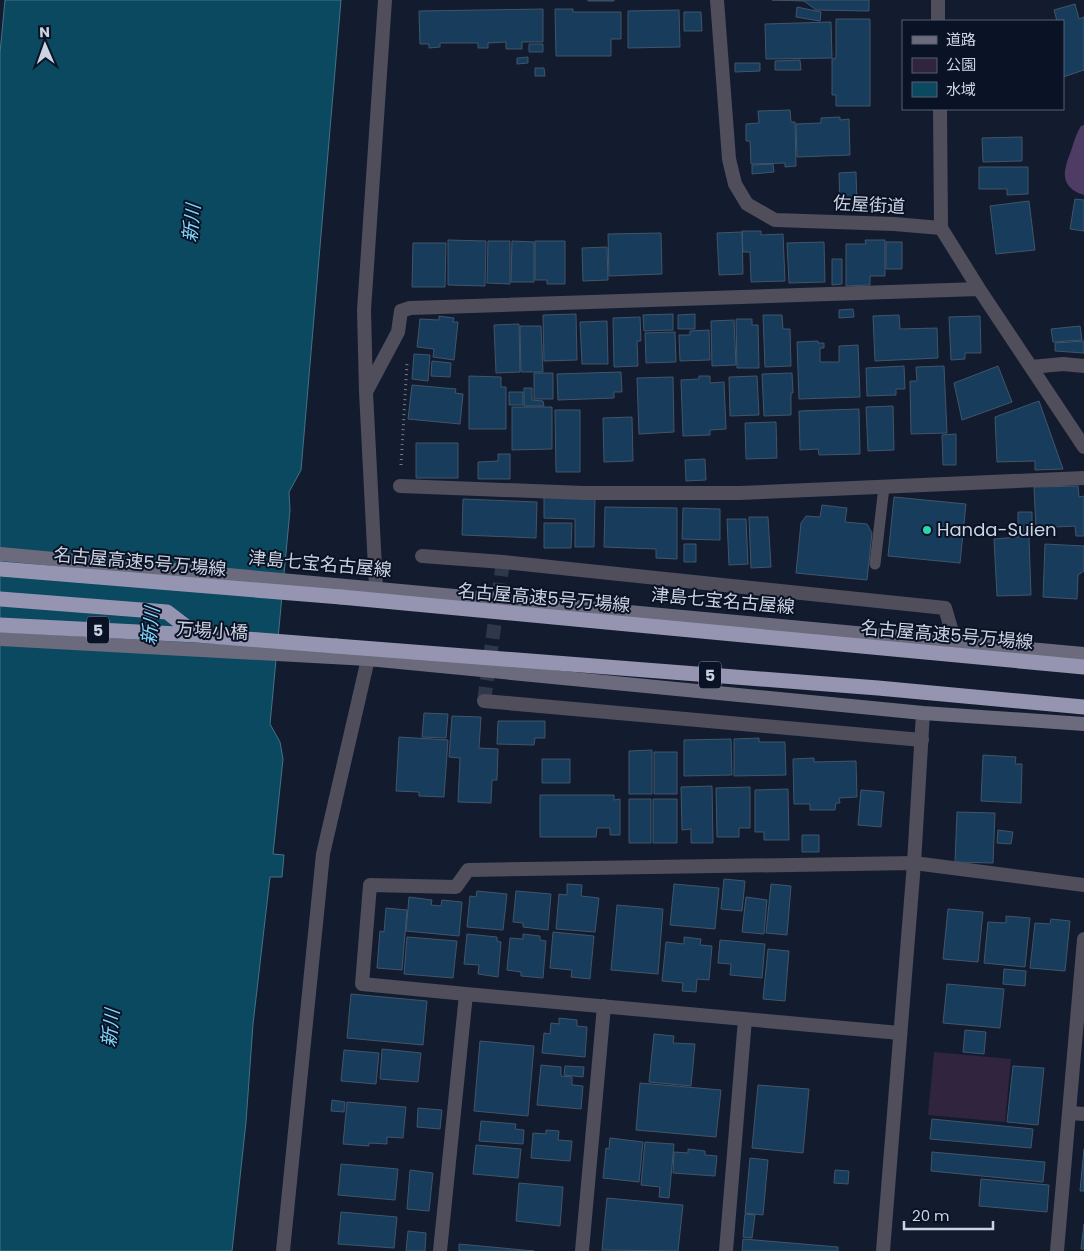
<svg xmlns="http://www.w3.org/2000/svg" width="1084" height="1251" font-family="Poppins,'Noto Sans JP',sans-serif">
	<style>
		.green { fill: #31243f }
		.forest { fill: #4f3c64 }
		.water { fill: #0a495f; stroke: #447286 }
		.building { fill: #183c5c; stroke: #415569 }
		.lines { fill: none; stroke-linecap: round; stroke-linejoin: round }
		.minor-tunnel { stroke: #2f374a; stroke-width: 14; stroke-dasharray: 14 7; stroke-linecap: butt }
		.path { stroke: #757c8d; stroke-width: 3; stroke-dasharray: 1 4; stroke-linecap: butt }
		.service { stroke: #4f4e5a; stroke-width: 11 }
		.minor { stroke: #4f4e5a; stroke-width: 14 }
		.tertiary { stroke: #4f4e5a; stroke-width: 14 }
		.secondary { stroke: #6b6b7d; stroke-width: 14 }
		.motorway { stroke: #9595b1; stroke-width: 15 }
		.motorway-bridge { stroke: #9595b1; stroke-width: 15 }
		.poi-dot { fill: #2cd5ab; stroke: #0a1225; stroke-width: 2 }
		.labels { text-anchor: middle; stroke-width: 4; stroke-linejoin: round; paint-order: stroke }
		.shield { fill: #0a1225; stroke: #9299a9; stroke-width: 1 }
		.shield-label { font-size: 16px; font-weight: bold; fill: #ccd3e1 }
		.street-label { font-size: 18px; fill: #ccd3e1; stroke: #0a1225 }
		.poi-label { font-size: 18px; fill: #ccd3e1; stroke: #0a1225; text-anchor: start }
		.water-label { font-size: 19px; font-style: italic; fill: #81d7fe; stroke: #0a1225 }
	</style>
	<rect width="100%" height="100%" fill="#131b2f"/>
	<path class="green" d="M934 1052 1011 1059 1005 1122 928 1115Z"/>
	<path class="forest" d="M1084 125V195C1059 187 1063 171 1071 151 1074 142 1076 134 1081 126Z"/>
	<path class="water" d="M5 0H341L301 470 289 492 290 510 270 724 280 742 283 759 273 854 284 855 282 877H270L253 1024 246 1122 232 1251H0V53Z"/>
	<path class="building" d="M588 0H614V1H588Z
		M772 0H869V11L816 10 804 1Z
		M1075 4 1079 19 1084 17V70L1063 77V21H1057L1054 10Z
		M797 7 821 12 820 21 796 17Z
		M543 9V42H522V49H506V42L488 43V48H478V43H440V47L429 48V44H420L419 11Z
		M555 9H573V12H621V39H611V56H556Z
		M679 10 680 47 628 48V11Z
		M684 12H701L702 31H684Z
		M836 19H870V106H836V95H832V59L836 58Z
		M831 22 832 58 766 59 765 24Z
		M529 44H543V52H529Z
		M528 57V63L517 64V58Z
		M800 60 801 70H775V61Z
		M735 63H760V71L735 72Z
		M535 68H544L545 76H535Z
		M790 110 791 122H795L796 166 785 167V163L751 164 750 141H746V124L759 123 758 111Z
		M840 117V120L849 119 850 155 797 157 796 124 821 123V118Z
		M1022 137V161L983 162 982 138Z
		M773 164 774 172 752 174V165Z
		M979 167H1028V194L1007 195V189H979Z
		M856 172 857 205H840L839 173Z
		M1075 199 1084 200V231L1070 229Z
		M1029 201 1035 250 996 254 990 206Z
		M742 231H761V235L783 234 785 281 751 282 750 252H743Z
		M742 232 743 274 719 275 717 233Z
		M661 233 662 274 609 276 608 234Z
		M448 240 486 241 485 286 448 285Z
		M865 240H885V276H870V285L846 286V244H866Z
		M488 241H510V284L487 283Z
		M512 241 534 242V282H511Z
		M535 241H565V284H547V280H535Z
		M824 242 825 282 789 283 787 243Z
		M886 242H902V269H886Z
		M413 243H446L445 287H412Z
		M607 247 608 280 583 281 582 248Z
		M832 259H842V284L832 285Z
		M853 309 854 317 839 318V310Z
		M576 314 577 360 544 361 543 315Z
		M673 314V330L644 331 643 315Z
		M695 314V329H678V315Z
		M763 315H782L783 329H790L791 366 765 367Z
		M899 315 900 329 937 328 938 358 875 361 873 316Z
		M439 316 454 318 453 322H458L454 360 433 357 434 349 417 347 420 319 439 320Z
		M980 316 981 353H965V359L951 360 949 317Z
		M640 317 641 341H637L638 366 614 367 613 318Z
		M736 319H752V325H758L759 368H737Z
		M734 320 736 365 712 366 711 321Z
		M607 321 608 364H582L580 322Z
		M519 324 520 372 496 373 494 325Z
		M520 326H541L543 372H521Z
		M1080 326 1082 340 1053 342 1051 329Z
		M709 330 710 360 680 361 679 335H690V331Z
		M675 332 676 362 646 363 645 333Z
		M818 341V343H824V348H820V362H839V346L858 345 860 397 799 399 797 342Z
		M1084 341V353L1055 351V343Z
		M414 354 430 355 428 381 412 379Z
		M432 361 451 363 450 377 431 376Z
		M904 366 905 389H896V395L867 396 866 368Z
		M944 366 947 433 911 434 910 381H917L916 367Z
		M998 366 1012 402 962 420 954 383Z
		M621 372 622 392H614V398L558 400 557 374Z
		M534 373H553V399H534Z
		M792 373 793 393H791V415L764 416 762 374Z
		M469 376 501 377V387H506V429H469Z
		M699 376H710V383L724 382 726 429 710 430V435L683 436 681 380 699 379Z
		M757 376 759 415 730 416 729 377Z
		M673 377 674 432 639 434 637 378Z
		M412 385 456 389 455 393 463 394 460 424 408 419Z
		M524 388H532V400L543 401 544 406H524Z
		M509 392H523V405H509Z
		M1039 401 1063 469 1035 470V461L997 462 995 417Z
		M893 406 894 450 868 451 866 407Z
		M512 407H552V449L512 450Z
		M859 409 860 454 819 455 818 449 800 450 799 411Z
		M555 410H580V472H556Z
		M632 417 633 461 604 462 603 418Z
		M776 422 777 458 746 459 745 423Z
		M956 434V465H943L942 435Z
		M416 443H458V478H416Z
		M498 454H510V479H478V462L498 461Z
		M705 459 706 480 686 481 685 460Z
		M1078 486 1079 497 1084 496V536H1076L1075 526 1036 528 1034 487Z
		M544 497 595 498 594 547H575V519L544 518Z
		M894 497 966 504 960 563 888 556Z
		M463 499 537 502 536 538 462 535Z
		M822 505 847 508 845 522 867 524 872 533 867 580 796 573 801 523 806 516 820 517Z
		M605 507 677 508V559L656 558V549L604 547Z
		M683 508 720 509V540L682 539Z
		M1018 512H1032V537L1029 538 1031 595 997 596 994 539 1018 537Z
		M749 517H768L771 567 751 568Z
		M727 519H746L748 564 729 565Z
		M544 523H572L571 548H544Z
		M684 544H696V562H684Z
		M1045 544 1084 546V571L1078 575 1077 599 1043 597Z
		M424 713 448 714 446 738 422 737Z
		M452 716 481 717 479 748 498 749 497 780H492L491 803 458 802 460 758 449 757Z
		M498 721H545V738H535L534 745 497 744Z
		M399 737 448 740 444 797 419 796V792L396 791Z
		M759 738V742H785L786 775 734 776V739Z
		M731 739 732 775 684 776V740Z
		M652 750V794H629V751Z
		M654 752H677V794H654Z
		M983 755 1016 757 1015 764H1022L1021 803 981 801Z
		M814 758V762L856 761 857 797 839 798 840 803H836L835 810H810V804H794L793 759Z
		M542 759H570V783H542Z
		M712 786 713 843H691V829L682 830 681 787Z
		M750 787V828H739V837H717L716 788Z
		M788 789 789 840H764V832H755V790Z
		M861 790 884 792 881 827 858 825Z
		M540 795H614V800L620 799V835H610V828H597L596 837H540Z
		M629 799H651V843H629Z
		M653 799H677V843H653Z
		M957 812 995 813 993 863 955 862Z
		M998 830 1013 832 1011 844 997 843Z
		M802 835H819V852H802Z
		M724 879 745 881 742 911 721 909Z
		M567 884 582 885 581 896 599 898 595 932 556 929 559 894 567 895Z
		M674 884 719 888 715 929 670 925Z
		M771 884 791 886 787 935 766 933Z
		M477 891 507 894 503 930 467 927 470 896 476 897Z
		M516 891 551 894 548 930 523 927V923L513 922Z
		M409 897 432 900 431 905 441 906 442 900 462 902 459 936 406 931Z
		M746 897 767 900 764 934 742 932Z
		M617 905 663 909 658 974 611 970Z
		M386 908 407 910 402 970 377 968 380 931 384 932Z
		M948 909 983 912 978 962 943 959Z
		M1006 916 1030 918 1025 967 984 963 988 922 1006 923Z
		M1051 919 1070 921 1065 971 1030 968 1035 923 1050 924Z
		M553 932 594 936 590 979 571 977 572 970 550 968Z
		M467 934 497 937V941L501 942 498 977 478 974 479 965 464 964Z
		M523 934 540 936V940L546 941 543 978 521 976V972L507 970 510 938 523 939Z
		M407 937 457 941 453 978 404 974Z
		M684 937 701 939 700 945 712 946 709 980 697 979 696 992 682 991 683 983 662 981 666 942 684 944Z
		M720 940 765 944 762 978 730 975 731 964 718 963Z
		M768 949 789 951 785 1001 763 999Z
		M1004 969 1026 971 1025 986 1003 984Z
		M947 984 1004 989 1000 1028 943 1023Z
		M351 994 427 1001 423 1045 347 1038Z
		M559 1018 577 1020V1026L587 1027 585 1057 542 1053 544 1033 550 1034 551 1023 559 1024Z
		M965 1030 986 1032 984 1054 963 1052Z
		M654 1034 674 1036 673 1043 695 1044 691 1086 649 1082Z
		M480 1041 534 1046 528 1116 474 1111Z
		M382 1049 421 1053 418 1082 380 1079Z
		M344 1050 379 1053 376 1084 341 1081Z
		M541 1065 561 1067V1076L572 1077V1085L583 1086 581 1109 537 1105Z
		M565 1066 584 1067 583 1077 564 1075Z
		M1013 1066 1044 1068 1038 1125 1007 1122Z
		M640 1083 721 1090 716 1137 636 1130Z
		M758 1085 809 1089 803 1153 752 1148Z
		M332 1100 345 1102 344 1112 331 1111Z
		M347 1102 406 1107 403 1138 387 1137V1144L369 1143V1146L343 1144Z
		M418 1108 442 1110 440 1129 417 1127Z
		M932 1119 1033 1129 1031 1148 930 1139Z
		M481 1121 516 1124 515 1129 524 1130 523 1144 479 1141Z
		M546 1130 559 1131 558 1140 572 1141 570 1161 531 1158 533 1133 546 1134Z
		M610 1138 643 1142 639 1182 603 1178 606 1148 609 1149Z
		M645 1142 674 1144 669 1198 659 1197 660 1187 641 1185Z
		M476 1145 521 1149 518 1178 473 1174Z
		M688 1149 705 1151V1155L717 1156 715 1176 673 1173 674 1152 688 1153Z
		M1084 1149V1191H1080Z
		M932 1152 1045 1162 1043 1182 931 1171Z
		M750 1158 768 1160 763 1215 745 1213Z
		M341 1164 398 1169 395 1200 338 1195Z
		M410 1170 433 1173 429 1211 407 1209Z
		M835 1170 849 1171 848 1184 834 1183Z
		M981 1179 1049 1185 1047 1212 979 1206Z
		M519 1183 563 1187 560 1226 516 1221Z
		M607 1198 683 1205 678 1251 602 1250Z
		M341 1212 397 1217 394 1248 338 1244Z
		M745 1214 755 1215 752 1238 743 1237Z
		M1084 1224V1249H1081Z
		M408 1231 426 1233 425 1251H406Z
		M743 1239 838 1247V1251H742Z
		M459 1244 534 1251H459Z"/>
	<g class="lines">
		<path class="minor-tunnel" d="M484 701 503 562"/>
		<path class="path" d="M401 465 407 364"/>
		<path class="service" d="M875 564 884 487"/>
		<path class="minor" d="M717 0 729 159 735 184 747 204 775 220 894 224 941 228 979 289 1084 447
			M938 0V21
			M940 109 941 228
			M1031 367 1063 364 1084 366
			M366 392 398 332 401 311 410 308 979 289
			M400 486 584 493H739L1084 478
			M422 556 503 562 945 608 955 642
			M376 587 366 392 364 310 385 0
			M484 701 922 740
			M466 994 362 984 370 885 456 887 468 870 914 863 1084 885
			M1070 1113 1084 1114
			M283 1251 323 854 368 659
			M440 1251 466 994 900 1033
			M582 1251 604 1006
			M726 1251 745 1019
			M1057 1251 1084 939"/>
		<path class="tertiary" d="M883 1251 914 863 923 713"/>
		<path class="secondary" d="M0 554 1084 654
			M0 639 368 659 923 713 1084 724"/>
		<path class="motorway" d="M0 569 341 597
			M0 599 167 612 197 635
			M0 625 197 635 336 646"/>
		<path class="motorway-bridge" d="M341 597 1084 667
			M336 646 878 688 1084 707"/>
	</g>
	<circle class="poi-dot" cx="927" cy="530" r="5"/>
	<g class="labels">
		<g class="shield">
			<rect x="87" y="616.5" width="22" height="27" rx="4"/>
			<rect x="699" y="661.5" width="22" height="27" rx="4"/>
		</g>
		<g class="shield-label">
			<text x="98" y="636">5</text>
			<text x="710" y="681">5</text>
		</g>
		<g class="street-label">
			<text transform="translate(869 205) rotate(3)" y="6">佐屋街道</text>
			<text transform="translate(140 562) rotate(5)" y="6">名古屋高速5号万場線</text>
			<text transform="translate(320 564) rotate(5)" y="6">津島七宝名古屋線</text>
			<text transform="translate(544 598) rotate(5)" y="6">名古屋高速5号万場線</text>
			<text transform="translate(723 601) rotate(5)" y="6">津島七宝名古屋線</text>
			<text transform="translate(212 631) rotate(3)" y="6">万場小橋</text>
			<text transform="translate(947 635) rotate(5)" y="6">名古屋高速5号万場線</text>
		</g>
		<g class="poi-label">
			<text x="937" y="536">Handa-Suien</text>
		</g>
		<g class="water-label">
			<text transform="translate(191 223) rotate(-84)" y="7">新川</text>
			<text transform="translate(150 626) rotate(-84)" y="7">新川</text>
			<text transform="translate(110 1028) rotate(-84)" y="7">新川</text>
		</g>
	</g>
	<rect x="902" y="20" width="162" height="90" fill="#0a1225" stroke="#585f70"/>
	<rect x="912" y="36" width="25" height="8" fill="#6b6b7d" stroke="#585f70"/>
	<text x="946" y="45" font-size="15" fill="#ccd3e1">道路</text>
	<rect x="912" y="58" width="25" height="15" fill="#31243f" stroke="#585f70"/>
	<text x="946" y="70" font-size="15" fill="#ccd3e1">公園</text>
	<rect x="912" y="82" width="25" height="15" fill="#0a495f" stroke="#585f70"/>
	<text x="946" y="95" font-size="15" fill="#ccd3e1">水域</text>
	<g transform="translate(45 45) rotate(358)" stroke="#0a1225" stroke-width="4" paint-order="stroke">
	<path d="M0-4L9 19L0 12L-9 19Z" fill="#ccd3e1"/>
	<text y="-8" font-size="14" font-weight="bold" text-anchor="middle" fill="#ccd3e1">N</text>
	</g>
	<path d="M904 1221v8h89v-8" fill="none" stroke="#ccd3e1" stroke-width="2.5"/>
	<text x="912" y="1221" font-size="15" fill="#ccd3e1" stroke="#0a1225" stroke-width="4" paint-order="stroke">20 m</text>
</svg>
